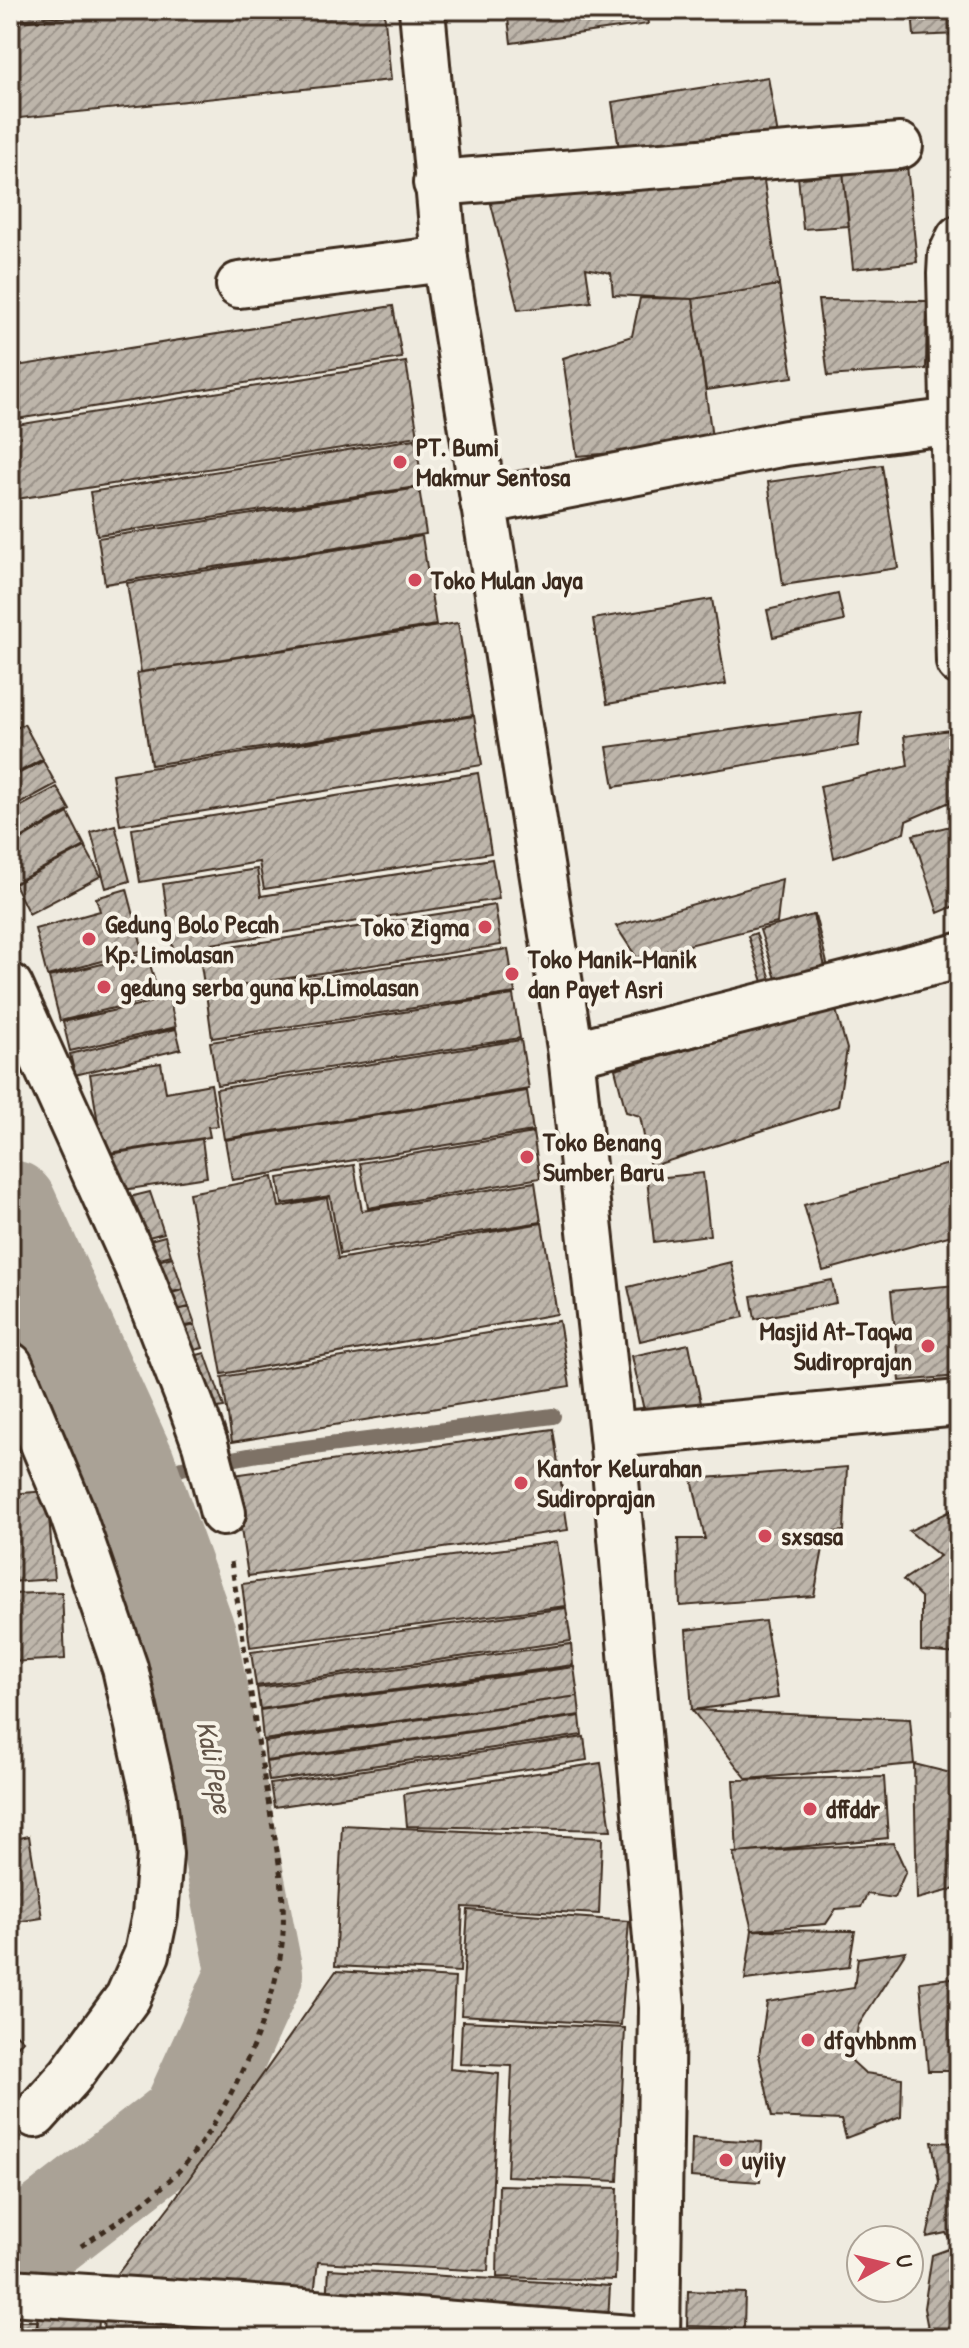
<svg xmlns="http://www.w3.org/2000/svg" width="969" height="2348" font-family="'Patrick Hand',sans-serif">
	<style>
		.lines { fill: none; stroke-linecap: round; stroke-linejoin: round }
		.stream { stroke: #7e7266; stroke-width: 16 }
		.river { stroke: #aaa296; stroke-width: 96 }
		.building { fill: url(#building-hatch); stroke: #3b2a1e; stroke-width: 2 }
		.minor-casing { stroke: #3b2a1e; stroke-width: 50 }
		.major-casing { stroke: #3b2a1e; stroke-width: 50 }
		.path { stroke: #3b2a1e; stroke-width: 5; stroke-dasharray: 6 6; stroke-linecap: butt }
		.minor { stroke: #f7f3e8; stroke-width: 44 }
		.major { stroke: #f7f3e8; stroke-width: 44 }
		.poi-dot { fill: #d1495b; stroke: #f7f3e8; stroke-width: 3 }
		.labels { text-anchor: middle; stroke-width: 8; stroke-linejoin: round; paint-order: stroke }
		.poi-label { font-size: 26px; font-weight: bold; fill: #3b2a1e; stroke: #f7f3e8; text-anchor: start }
		.water-label { font-size: 28px; font-style: italic; fill: #625448; stroke: #f7f3e8 }
	</style>
	<defs>
		<pattern id="building-hatch" width="6" height="6" patternUnits="userSpaceOnUse" patternTransform="scale(2)"><rect width="6" height="6" fill="#bdb5aa"/><path d="M-1 1l2-2M0 6l6-6M5 7l2-2" fill="none" stroke="#9b938a"/></pattern>
	</defs>
	<rect width="100%" height="100%" fill="#efebe0"/>
	<filter id="ink" filterUnits="userSpaceOnUse"><feTurbulence type="fractalNoise" baseFrequency=".0125" numOctaves="2"/><feDisplacementMap in="SourceGraphic" scale="16" xChannelSelector="R" yChannelSelector="G"/><feConvolveMatrix kernelMatrix="1 2 1 2 8 2 1 2 1" color-interpolation-filters="sRGB"/></filter>
	<g filter="url(#ink)">
		<g class="lines">
			<path class="stream" d="M134 1482 182 1468 259 1454 553 1416"/>
			<path class="river" d="M10 1208 128 1467 189 1638 255 1974 188 2121 10 2259"/>
		</g>
		<path class="building" d="M10 10H107L10 21Z
			M133 10H384L391 80 10 119V23Z
			M507 10H646L648 24 511 43Z
			M912 10H959V34L914 36Z
			M768 77 778 136 621 162 612 102Z
			M907 165 917 262 853 269 843 171Z
			M843 171 849 226 803 229 798 176Z
			M763 174 779 285 693 299 613 295 611 273 586 268 591 302 518 310 490 200Z
			M779 285 793 377 706 390 693 299Z
			M640 298 693 299 713 445 577 456 563 358 632 336Z
			M818 300 927 301 926 369 828 376Z
			M393 306 402 358 10 420V367Z
			M406 362 418 436 10 500V426Z
			M415 439 423 486 97 535 90 492Z
			M882 465 898 568 783 585 768 482Z
			M419 488 426 534 105 584 98 538Z
			M422 536 436 625 141 672 127 583Z
			M838 594 844 621 773 637 767 610Z
			M712 599 726 684 607 704 593 619Z
			M458 623 473 715 151 765 137 673Z
			M861 712 858 746 614 787 607 747Z
			M474 716 482 765 120 825 112 774Z
			M24 724 43 759 10 777V731Z
			M959 729V798L906 821 904 833 834 858 820 786 908 766 904 736Z
			M43 761 56 784 10 809V778Z
			M478 773 491 853 264 889 259 862 140 882 132 829Z
			M57 787 70 810 10 844V812Z
			M68 813 85 846 13 884 10 878V845Z
			M959 824V904L938 913 913 835Z
			M115 825 130 881 106 888 91 832Z
			M85 847 101 876 29 914 14 884Z
			M492 859 499 899 173 950 163 884 257 869 261 896Z
			M782 879 777 923 637 958 616 926Z
			M127 889 143 950 47 976 35 929 100 911 96 898Z
			M495 905 501 945 205 991 199 952Z
			M813 915 828 980 780 991 760 930Z
			M813 915H815L831 979 828 980Z
			M756 933 775 992 768 997 748 936Z
			M508 949 515 993 212 1038 206 993Z
			M147 953 159 997 60 1021 49 977Z
			M513 995 520 1038 217 1085 210 1042Z
			M169 998 176 1027 70 1051 63 1022Z
			M836 1010 847 1049 838 1106 650 1167 640 1116 626 1112 615 1069Z
			M176 1029 181 1049 75 1075 70 1054Z
			M521 1040 529 1089 224 1139 216 1089Z
			M161 1063 166 1092 211 1084 218 1126 208 1127 210 1137 103 1154 90 1074Z
			M527 1091 533 1131 232 1180 225 1140Z
			M533 1133 540 1178 368 1208 360 1163Z
			M202 1139 207 1177 110 1192 104 1155Z
			M959 1161V1233L823 1271 804 1205Z
			M354 1165 362 1211 535 1182 541 1222 340 1254 330 1196 282 1204 278 1178Z
			M703 1173 710 1235 654 1242 647 1179Z
			M273 1177 279 1207 327 1198 338 1259 542 1223 557 1314 222 1374 189 1193Z
			M150 1192 164 1233 129 1242 113 1201Z
			M165 1236 171 1255 138 1264 131 1245Z
			M172 1257 183 1289 152 1298 140 1266Z
			M731 1262 744 1317 640 1341 628 1287Z
			M832 1280 836 1303 755 1319 751 1296Z
			M956 1285 959 1376 900 1381 891 1291Z
			M183 1290 189 1307 159 1314 152 1298Z
			M189 1307 195 1324 166 1331 159 1315Z
			M559 1321 570 1386 232 1442 222 1377Z
			M195 1325 203 1348 175 1355 167 1332Z
			M689 1344 701 1403 645 1415 632 1356Z
			M205 1353 224 1407 198 1411 178 1360Z
			M553 1429 568 1530 248 1576 233 1475Z
			M847 1467 844 1531 826 1533 814 1596 680 1606 678 1539H705L692 1479Z
			M47 1491 54 1579 10 1582V1494Z
			M959 1507V1654L921 1651V1597L903 1580 940 1556 909 1531Z
			M557 1542 566 1606 250 1647 242 1584Z
			M62 1592 65 1659 10 1662V1594Z
			M566 1608 571 1641 256 1686 251 1652Z
			M765 1621 778 1698 692 1710 686 1630Z
			M571 1644 573 1665 260 1709 257 1688Z
			M574 1667 578 1696 263 1740 260 1710Z
			M578 1696 580 1715 266 1761 264 1742Z
			M692 1710 910 1719 914 1764 747 1779Z
			M580 1716 582 1735 269 1781 266 1762Z
			M584 1737 587 1760 274 1807 270 1784Z
			M601 1763 611 1830 407 1826 404 1794Z
			M914 1764 959 1775V1888L917 1899Z
			M884 1777 888 1838 737 1853 733 1780Z
			M342 1825 602 1838 599 1914 463 1907 460 1972 335 1966Z
			M29 1836 42 1918 10 1923V1840Z
			M893 1843 906 1871 894 1898 867 1894 861 1907 836 1909 826 1924 752 1930 733 1853Z
			M468 1910 629 1921 621 2025 461 2015Z
			M752 1930 855 1931 849 1967 745 1980Z
			M906 1951 858 2026 852 2061 865 2073 902 2078 901 2117 846 2138 841 2120 772 2117 759 2055 767 2002 854 1988 858 1958Z
			M336 1971 455 1978 450 2069 499 2074 488 2271 318 2262 314 2294 116 2276 171 2204Z
			M959 1977V2071H928L920 1982Z
			M462 2021 625 2028 618 2181 507 2176 512 2066 460 2064Z
			M10 2028 23 2040 10 2055Z
			M692 2138 762 2142 760 2182 691 2177Z
			M932 2142 959 2143V2336L929 2334 924 2308 932 2255 954 2247 946 2233 927 2237 939 2182Z
			M499 2185 618 2188 615 2280 497 2277Z
			M329 2269 610 2286 608 2321 327 2304Z
			M688 2291 745 2293 744 2328 687 2326Z
			M39 2296 100 2299 98 2338H36Z
			M104 2307 233 2314 231 2338H103Z
			M19 2321H38L36 2338H10V2334H15Z
			M255 2324 315 2329 314 2338H254Z"/>
		<g class="lines">
			<g class="minor-casing">
				<path id="minor" d="M436 183 900 146
					M959 238 951 255 950 274 959 662
					M239 285 445 259
					M483 502 786 443 954 421
					M10 986 138 1269 191 1405 205 1444 223 1513
					M571 1054 959 956
					M10 1365 71 1510 125 1668 154 1797 160 1854 155 1915 147 1954 128 1997 70 2076 35 2115
					M612 1435 959 1403
					M10 2292 242 2307 631 2338"/>
			</g>
			<g class="major-casing">
				<path id="major" d="M422 10 445 259 571 1054 612 1435 662 2007 657 2338"/>
			</g>
			<path class="path" d="M81 2246C114 2225 160 2193 185 2164 230 2111 279 2002 283 1933 286 1878 271 1824 263 1771 251 1701 243 1631 231 1562"/>
			<use href="#minor" class="minor"/>
			<use href="#major" class="major"/>
		</g>
	</g>
	<g class="poi-dot">
		<circle cx="400" cy="462" r="8"/>
		<circle cx="415" cy="580" r="8"/>
		<circle cx="485" cy="927" r="8"/>
		<circle cx="89" cy="939" r="8"/>
		<circle cx="512" cy="974" r="8"/>
		<circle cx="104" cy="987" r="8"/>
		<circle cx="527" cy="1157" r="8"/>
		<circle cx="928" cy="1346" r="8"/>
		<circle cx="521" cy="1483" r="8"/>
		<circle cx="765" cy="1536" r="8"/>
		<circle cx="810" cy="1809" r="8"/>
		<circle cx="808" cy="2040" r="8"/>
		<circle cx="726" cy="2160" r="8"/>
	</g>
	<g class="labels">
		<g class="poi-label">
			<text x="416" y="456">PT. Bumi<tspan x="416" dy="30">Makmur Sentosa</tspan></text>
			<text x="431" y="589">Toko Mulan Jaya</text>
			<text x="105" y="933">Gedung Bolo Pecah<tspan x="105" dy="30">Kp. Limolasan</tspan></text>
			<text x="469" y="936" text-anchor="end">Toko Zigma</text>
			<text x="528" y="968">Toko Manik-Manik<tspan x="528" dy="30">dan Payet Asri</tspan></text>
			<text x="120" y="996">gedung serba guna kp.Limolasan</text>
			<text x="543" y="1151">Toko Benang<tspan x="543" dy="30">Sumber Baru</tspan></text>
			<text x="912" y="1340" text-anchor="end">Masjid At-Taqwa<tspan x="912" dy="30">Sudiroprajan</tspan></text>
			<text x="537" y="1477">Kantor Kelurahan<tspan x="537" dy="30">Sudiroprajan</tspan></text>
			<text x="781" y="1545">sxsasa</text>
			<text x="826" y="1818">dffddr</text>
			<text x="824" y="2049">dfgvhbnm</text>
			<text x="742" y="2169">uyiiy</text>
		</g>
		<g class="water-label">
			<text transform="translate(215 1767) rotate(79)" y="10">Kali Pepe</text>
		</g>
	</g>
	<rect width="969" height="2348" fill="none" stroke="#f7f3e8" stroke-width="40"/>
	<rect x="20" y="20" width="929" height="2308" fill="none" stroke="#3b2a1e" stroke-width="3" filter="url(#ink)"/>
	<g transform="translate(885 2264) rotate(82)"><circle r="38" fill="#f7f3e8" stroke="#aca397" stroke-width="2"/>
	<path d="M0-6L14 30L0 20L-14 30Z" fill="#d1495b"/>
	<text y="-12" font-size="22" font-weight="bold" text-anchor="middle" fill="#3b2a1e">U</text>
	</g>
</svg>
